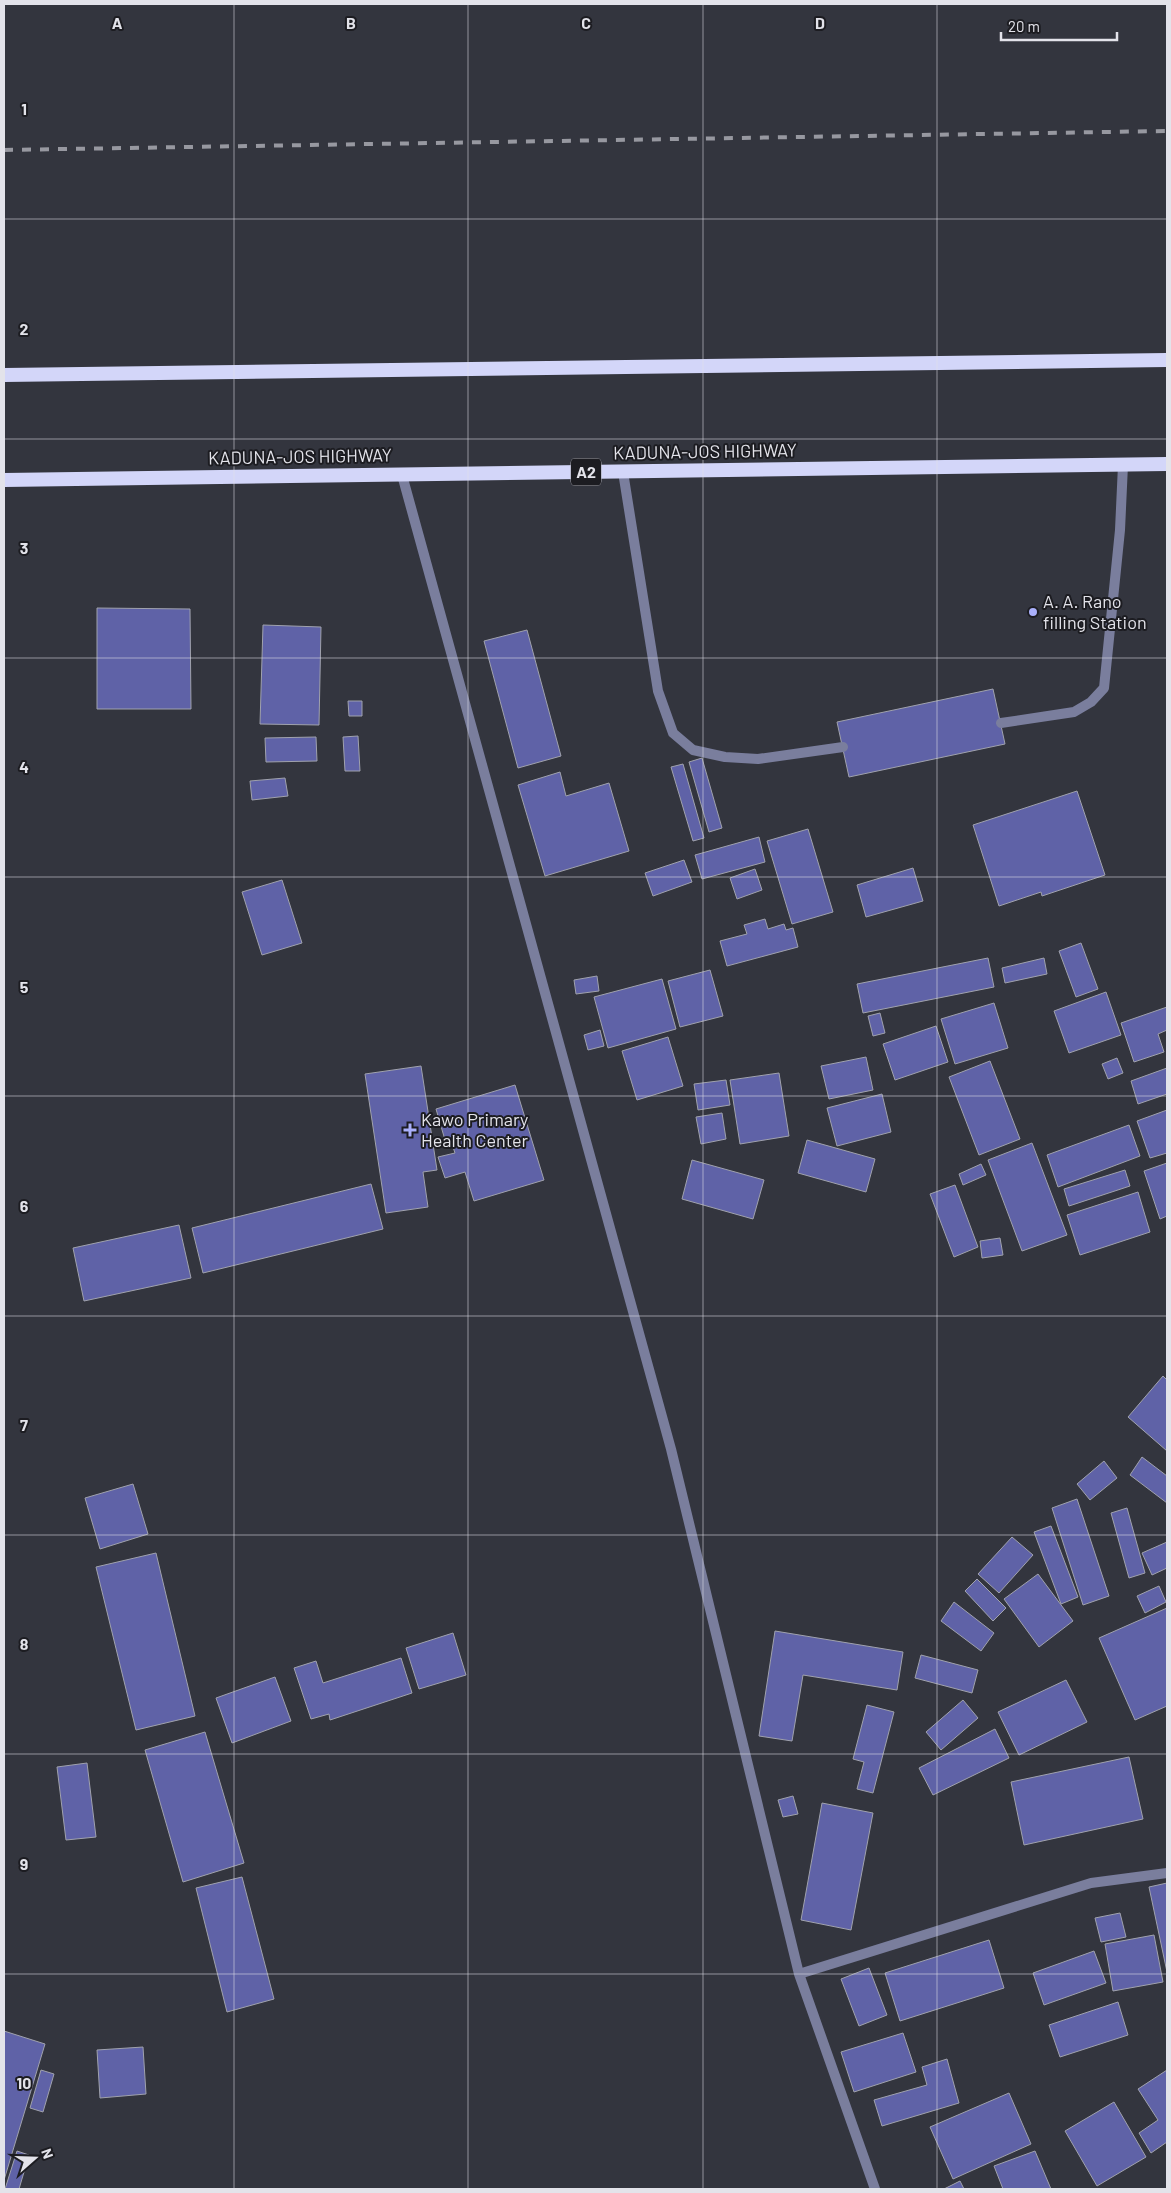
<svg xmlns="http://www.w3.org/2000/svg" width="1171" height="2193" font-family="Barlow,sans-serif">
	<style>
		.building { fill: #5f62a7; stroke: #a0a2ad }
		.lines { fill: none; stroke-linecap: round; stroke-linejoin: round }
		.service { stroke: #7a7e9d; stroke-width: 10 }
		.minor { stroke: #7a7e9d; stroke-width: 10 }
		.trunk { stroke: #d3d6f9; stroke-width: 14 }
		.rail { stroke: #9798a0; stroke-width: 4; stroke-dasharray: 9 9; stroke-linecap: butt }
		.grid { fill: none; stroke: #e3e3ea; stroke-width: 1; stroke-opacity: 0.55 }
		.poi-dot { fill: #aab0fb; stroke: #1c1c21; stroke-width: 2 }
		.labels { text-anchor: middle; stroke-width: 4; stroke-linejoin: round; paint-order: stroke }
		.shield { fill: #1c1c21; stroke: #a7a7ae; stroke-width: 1 }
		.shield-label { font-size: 16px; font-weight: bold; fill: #e3e3ea }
		.street-label { font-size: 18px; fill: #e3e3ea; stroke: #1c1c21 }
		.poi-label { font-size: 18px; fill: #e3e3ea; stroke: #1c1c21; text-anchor: start }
		.grid-label { font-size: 16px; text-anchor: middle; font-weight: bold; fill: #e3e3ea; stroke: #1c1c21; stroke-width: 4; stroke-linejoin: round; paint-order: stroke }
	</style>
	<rect width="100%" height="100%" fill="#33353e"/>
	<path class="building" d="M97 608 190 609 191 709H97Z
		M263 625 321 627 319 725 260 724Z
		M527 630 561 756 518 768 484 641Z
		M993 689 1005 744 849 777 837 722Z
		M348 701H362V716H349Z
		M358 736 360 771H345L343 737Z
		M316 737 317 761 266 762 265 738Z
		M702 758 722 828 709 832 689 762Z
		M683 764 704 838 693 841 671 767Z
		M560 772 566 796 609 783 629 851 545 876 518 785Z
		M285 778 288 796 252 800 250 781Z
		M1077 791 1105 875 1042 896 1041 892 999 906 973 825Z
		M808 829 833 912 792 924 767 841Z
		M759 837 765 862 702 879 695 855Z
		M684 860 692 882 653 896 645 873Z
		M913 868 923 901 866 917 857 885Z
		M755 869 762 890 737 899 730 878Z
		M282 880 302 943 262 955 242 892Z
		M765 919 768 929 784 924 786 930 793 928 798 947 727 966 720 941 747 934 744 925Z
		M1081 943 1098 989 1076 997 1059 951Z
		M988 958 994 987 863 1013 857 984Z
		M1044 958 1047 974 1005 983 1002 968Z
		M710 970 723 1016 680 1027 668 981Z
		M597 976 599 991 576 994 574 980Z
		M662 979 676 1029 608 1048 594 997Z
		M1106 992 1121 1035 1069 1053 1054 1011Z
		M994 1003 1008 1048 955 1064 941 1019Z
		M1167 1007V1030L1158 1034 1164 1052 1134 1062 1121 1023Z
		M880 1013 885 1033 873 1036 868 1016Z
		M936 1026 948 1062 895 1080 883 1044Z
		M600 1030 604 1046 588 1050 584 1035Z
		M668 1037 683 1086 637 1100 622 1051Z
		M866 1057 873 1090 829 1099 821 1066Z
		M1117 1058 1123 1073 1108 1079 1102 1064Z
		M990 1061 1020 1139 979 1155 949 1077Z
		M421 1066 437 1170 423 1172 428 1207 386 1213 365 1074Z
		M1167 1068V1094L1138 1104 1131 1081Z
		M779 1073 789 1136 740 1144 730 1080Z
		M726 1080 730 1105 698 1110 694 1084Z
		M515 1085 544 1180 474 1201 465 1172 445 1178 438 1157 455 1153 450 1138 445 1140 436 1109Z
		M882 1094 891 1132 837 1146 827 1108Z
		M1167 1110V1153L1150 1158 1137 1121Z
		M722 1113 726 1139 701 1144 696 1117Z
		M1129 1125 1140 1156 1058 1187 1047 1155Z
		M807 1140 875 1159 866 1192 798 1173Z
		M1032 1143 1067 1235 1022 1251 988 1160Z
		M692 1160 764 1180 753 1219 682 1199Z
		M1167 1163V1216L1160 1219 1144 1171Z
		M981 1164 986 1175 963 1185 959 1174Z
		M1125 1170 1130 1186 1069 1206 1064 1189Z
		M371 1184 383 1229 203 1273 192 1228Z
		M955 1185 978 1247 954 1257 930 1194Z
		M1138 1192 1150 1232 1080 1255 1067 1215Z
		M179 1225 191 1278 84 1301 73 1248Z
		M1000 1238 1003 1255 982 1258 980 1241Z
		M1163 1376 1167 1380V1451L1128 1417Z
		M1142 1457 1167 1476V1503L1130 1475Z
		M1104 1461 1117 1478 1090 1500 1077 1484Z
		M133 1484 148 1534 100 1549 85 1498Z
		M1077 1499 1109 1596 1083 1605 1052 1508Z
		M1127 1508 1145 1573 1129 1578 1111 1513Z
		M1051 1526 1078 1597 1061 1604 1034 1532Z
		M1012 1537 1033 1555 999 1593 978 1574Z
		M1167 1542V1568L1152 1575 1142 1553Z
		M156 1553 195 1716 136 1730 96 1567Z
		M1038 1574 1073 1621 1039 1647 1004 1599Z
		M977 1579 1006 1608 993 1621 965 1591Z
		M1159 1586 1166 1602 1145 1613 1137 1596Z
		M954 1602 994 1633 981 1651 941 1621Z
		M1167 1608V1706L1135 1720 1099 1638Z
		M775 1631 903 1652 897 1690 803 1675 792 1741 759 1736Z
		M453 1633 466 1675 419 1689 406 1648Z
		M921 1655 978 1670 972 1693 915 1678Z
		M401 1658 412 1693 330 1720 329 1714 311 1719 294 1668 316 1661 323 1683Z
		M275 1677 291 1721 232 1743 216 1698Z
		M1066 1680 1087 1722 1019 1755 998 1712Z
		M963 1700 978 1718 941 1750 926 1732Z
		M867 1705 894 1712 873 1793 857 1789 864 1762 853 1759Z
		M995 1729 1009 1758 933 1795 919 1768Z
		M205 1732 244 1863 183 1882 145 1750Z
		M1129 1757 1143 1819 1024 1845 1011 1782Z
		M87 1763 96 1837 66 1840 57 1767Z
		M793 1796 798 1814 783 1817 778 1800Z
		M822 1803 873 1813 851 1930 801 1920Z
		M242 1877 274 1999 227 2012 196 1888Z
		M1167 1883V1972L1149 1887Z
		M1120 1913 1126 1937 1101 1942 1095 1918Z
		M1154 1935 1163 1982 1113 1991 1105 1944Z
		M989 1940 1004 1988 900 2021 885 1973Z
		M1094 1951 1106 1983 1044 2005 1033 1973Z
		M869 1968 887 2015 859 2026 841 1979Z
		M1118 2002 1128 2035 1060 2057 1049 2025Z
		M4 2031 45 2044 4 2180Z
		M903 2033 916 2072 854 2092 841 2052Z
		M143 2047 146 2094 100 2098 97 2050Z
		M947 2059 959 2103 882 2126 874 2100 927 2085 922 2067Z
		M41 2070 54 2074 43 2112 30 2108Z
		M1167 2070V2142L1151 2153 1139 2133 1158 2120 1138 2089Z
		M1009 2093 1031 2144 953 2179 930 2127Z
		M1114 2102 1146 2157 1097 2186 1065 2131Z
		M17 2151 29 2155 19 2189H5Z
		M1035 2151 1051 2189H1003L994 2166Z
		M960 2181 964 2189H944Z"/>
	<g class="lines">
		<path class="service" d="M623 472 658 691 673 733 693 750 725 757 758 759 843 747
			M1001 723 1074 712 1091 702 1104 688 1120 530 1123 465"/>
		<path class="minor" d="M402 475 671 1449 799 1974 875 2189
			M799 1974 1091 1883 1167 1873"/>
		<path class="trunk" d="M4 375 1167 360
			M4 480 1167 464"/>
		<path class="rail" d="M4 150 1167 131"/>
	</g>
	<path class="grid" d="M234 4V2189M468 4V2189M703 4V2189M937 4V2189M4 219H1167M4 439H1167M4 658H1167M4 877H1167M4 1096H1167M4 1316H1167M4 1535H1167M4 1754H1167M4 1974H1167"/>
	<g class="poi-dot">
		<circle cx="1033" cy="612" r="5"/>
		<path d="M407.5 1122.5h5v5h5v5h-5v5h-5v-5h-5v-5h5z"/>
	</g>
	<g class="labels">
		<rect class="shield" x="571" y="458.5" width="30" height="27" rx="4"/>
		<g class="shield-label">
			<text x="586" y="478">A2</text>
		</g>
		<g class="street-label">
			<text transform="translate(705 452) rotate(-1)" y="6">KADUNA-JOS HIGHWAY</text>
			<text transform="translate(300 457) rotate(-1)" y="6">KADUNA-JOS HIGHWAY</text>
		</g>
		<g class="poi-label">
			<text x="1043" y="608">A. A. Rano<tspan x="1043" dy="21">filling Station</tspan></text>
			<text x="421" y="1126">Kawo Primary<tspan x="421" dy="21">Health Center</tspan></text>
		</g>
	</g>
	<g class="grid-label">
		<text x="117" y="29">A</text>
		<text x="351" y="29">B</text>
		<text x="586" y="29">C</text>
		<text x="820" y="29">D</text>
		<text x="24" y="115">1</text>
		<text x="24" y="335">2</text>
		<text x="24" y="554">3</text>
		<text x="24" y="773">4</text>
		<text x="24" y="993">5</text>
		<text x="24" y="1212">6</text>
		<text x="24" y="1431">7</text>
		<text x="24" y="1650">8</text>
		<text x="24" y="1870">9</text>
		<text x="24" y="2089">10</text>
	</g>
	<rect width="1171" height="2193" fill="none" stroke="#e3e3ea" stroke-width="10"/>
	<g transform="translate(35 2158) rotate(70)" stroke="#1c1c21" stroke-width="4" paint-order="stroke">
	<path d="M0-4L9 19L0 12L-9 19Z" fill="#e3e3ea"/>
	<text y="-8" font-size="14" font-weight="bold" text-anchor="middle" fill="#e3e3ea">N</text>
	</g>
	<path d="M1001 32v8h116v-8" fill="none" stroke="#e3e3ea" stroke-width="2.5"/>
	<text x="1008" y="32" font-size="15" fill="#e3e3ea" stroke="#1c1c21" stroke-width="4" paint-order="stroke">20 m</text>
</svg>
